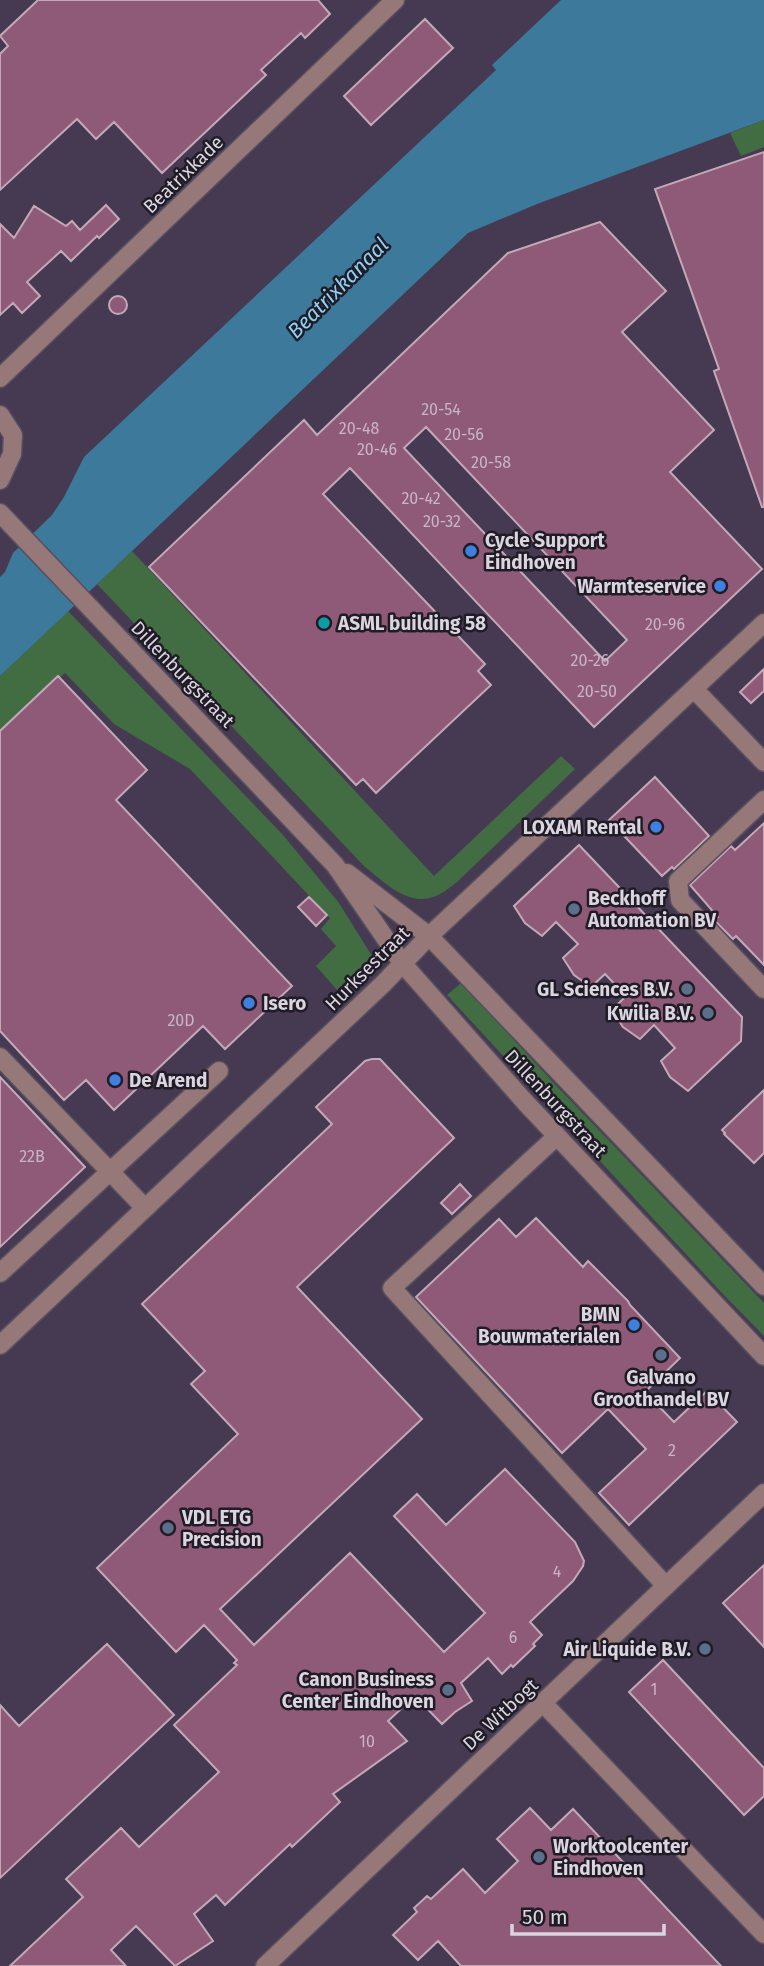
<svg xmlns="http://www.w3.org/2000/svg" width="764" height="1966" font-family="'Fira Sans',sans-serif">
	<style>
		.built { fill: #463a53 }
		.green { fill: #426c42 }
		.water { fill: #3c799a }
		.building { fill: #8f5978; stroke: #c3a9b7; stroke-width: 2; fill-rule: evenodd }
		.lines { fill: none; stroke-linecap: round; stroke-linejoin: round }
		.minor-casing { stroke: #584f61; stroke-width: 21 }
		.minor { stroke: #957877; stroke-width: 18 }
		.shop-dot { fill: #3f7fe0; stroke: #201c25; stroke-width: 2.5 }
		.culture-dot { fill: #0f9aa8; stroke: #201c25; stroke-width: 2.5 }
		.service-dot { fill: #5c6f8a; stroke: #201c25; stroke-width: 2.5 }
		.labels { text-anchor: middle; stroke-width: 5; stroke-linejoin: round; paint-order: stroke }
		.number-label { font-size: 16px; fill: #c8b6c7 }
		.street-label { font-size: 19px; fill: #dbd5e1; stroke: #201c25 }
		.poi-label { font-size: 19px; font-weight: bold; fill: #dbd5e1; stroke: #201c25; text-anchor: start }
		.water-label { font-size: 21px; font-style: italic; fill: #8cd0f8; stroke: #201c25 }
	</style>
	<rect width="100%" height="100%" fill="#3b3245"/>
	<path class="built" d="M0 0H764V1966H0Z"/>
	<path class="green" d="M764 120V147L741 156 730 133Z
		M132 551 434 876 561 756 575 769 457 882C450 887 441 895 433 897 406 906 383 881 364 866L97 584Z
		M68 611 283 835 339 903 372 956 337 990 316 966 336 946 321 929 330 918 190 769 114 724 65 673 0 734V676Z
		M461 983 552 1081 764 1303V1336L719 1290 447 995Z"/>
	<path class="water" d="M561 0H764V120L537 204 468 233 0 676V577L5 572 13 553 52 515 64 497 84 457 496 70 492 65Z"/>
	<path class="building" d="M38 0H318L330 14 305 38 301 33 261 70 266 75 162 173 114 122 96 139 77 119 0 190V54L8 46 0 36Z
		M425 19 453 48 371 125 344 96Z
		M764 152V507H762L714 371 719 369 655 189Z
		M106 205 119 219 99 238 97 236 71 261 61 251 27 282 40 296 22 313 13 303 0 315V224L14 238 34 206 66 226 72 221 80 230Z
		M600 222 666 291 622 332 714 430 670 472 762 569 594 727 350 468 323 494 485 664 478 671 491 685 376 793 363 779 356 785 149 567 304 420 317 435 508 253ZM426 427 627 640 605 661 404 448Z
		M109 305a9 9 0 1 1 18 0a9 9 0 1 1-18 0Z
		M764 669V691L751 703 740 692Z
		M58 676 147 770 116 800 292 986 225 1049 203 1026 114 1110 86 1080 64 1100 0 1031V731Z
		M655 777 709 836 674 869 672 867 662 876 609 820Z
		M764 823V965L736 936 733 939 714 920 718 917 690 885 731 846 735 850Z
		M579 845 742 1017 741 1041 688 1091 670 1077 661 1061 675 1048 654 1025 640 1039 623 1027 612 1010 626 996 605 974 591 987 574 975 563 958 578 944 556 922 542 936 525 923 514 906Z
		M309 897 327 915 316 926 298 907Z
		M372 1059H380L454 1138 297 1287 422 1419 220 1609 254 1645 350 1553 444 1652 485 1613 394 1516 417 1494 446 1525 505 1469 575 1542 584 1561 583 1566 573 1581 530 1622 542 1635 533 1644 535 1646 513 1667 511 1665 502 1674 488 1658 461 1683 472 1701 455 1712 442 1724 415 1696 388 1721 407 1741 333 1794 340 1802 292 1847 290 1844 225 1905 216 1895 194 1914 213 1941 175 1966 136 1926 111 1950 126 1966H10L83 1897 66 1879 121 1828 139 1847 219 1772 174 1725 237 1665 234 1663 237 1660 204 1625 176 1652 97 1568 238 1434 191 1384 205 1371 142 1304 332 1124 316 1107 365 1061Z
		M0 1077 85 1167 0 1247Z
		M764 1090V1153L754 1163 724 1134 725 1133 722 1130Z
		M460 1184 471 1196 452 1214 441 1203Z
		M536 1218 583 1267 588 1261 628 1301 630 1305 680 1358 645 1392 674 1422 707 1391 737 1422 629 1525 599 1493 646 1449 608 1409 562 1453 416 1297 499 1219 516 1237Z
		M764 1565V1647L723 1603Z
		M107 1644 174 1715 0 1878V1705L19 1726Z
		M663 1660 764 1768V1796L744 1815 629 1692Z
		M530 1808 551 1830 573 1809 721 1966H461L438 1941 418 1960 393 1935 417 1912 414 1908 427 1896 431 1899 463 1869 485 1893 518 1861 497 1839Z"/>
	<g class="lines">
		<g class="minor-casing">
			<path id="minor" d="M0 378 395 0
				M0 415 13 435 12 454 0 480
				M0 513 335 865 403 964 525 1102 764 1356
				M694 689 764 762
				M764 800 678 881 680 900 764 989
				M347 873 429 936 764 1286
				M0 1057 145 1208
				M557 1136 392 1288 666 1586
				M0 1273 219 1071
				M0 1345 383 984 429 936 764 623
				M543 1703 764 1934
				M265 1966 764 1493"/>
		</g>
		<use href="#minor" class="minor"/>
	</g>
	<g class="shop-dot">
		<circle cx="471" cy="551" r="7"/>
		<circle cx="720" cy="586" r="7"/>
		<circle cx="656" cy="827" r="7"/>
		<circle cx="249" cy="1003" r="7"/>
		<circle cx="115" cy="1080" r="7"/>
		<circle cx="634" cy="1325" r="7"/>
	</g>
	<circle class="culture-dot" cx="324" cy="623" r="7"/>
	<g class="service-dot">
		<circle cx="574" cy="909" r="7"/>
		<circle cx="687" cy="989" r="7"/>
		<circle cx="708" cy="1013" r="7"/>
		<circle cx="661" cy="1355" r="7"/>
		<circle cx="168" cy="1528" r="7"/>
		<circle cx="705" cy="1649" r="7"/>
		<circle cx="448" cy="1690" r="7"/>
		<circle cx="539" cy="1857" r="7"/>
	</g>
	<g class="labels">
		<g class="number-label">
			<text x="441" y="415">20-54</text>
			<text x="359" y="434">20-48</text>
			<text x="464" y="440">20-56</text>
			<text x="377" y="455">20-46</text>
			<text x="491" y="468">20-58</text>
			<text x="421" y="504">20-42</text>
			<text x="442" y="527">20-32</text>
			<text x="665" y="630">20-96</text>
			<text x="590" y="666">20-26</text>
			<text x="597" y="697">20-50</text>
			<text x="181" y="1026">20D</text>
			<text x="32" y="1162">22B</text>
			<text x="672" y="1456">2</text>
			<text x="557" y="1577">4</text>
			<text x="513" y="1643">6</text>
			<text x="654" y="1695">1</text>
			<text x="367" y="1747">10</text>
		</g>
		<g class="street-label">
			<text transform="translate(183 174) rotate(-44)" y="7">Beatrixkade</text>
			<text transform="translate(183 674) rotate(46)" y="7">Dillenburgstraat</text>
			<text transform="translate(367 968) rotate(-45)" y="7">Hurksestraat</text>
			<text transform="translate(556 1103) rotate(47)" y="7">Dillenburgstraat</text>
			<text transform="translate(500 1714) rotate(-43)" y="7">De Witbogt</text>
		</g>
		<g class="poi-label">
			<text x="485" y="547">Cycle Support<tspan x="485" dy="22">Eindhoven</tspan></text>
			<text x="706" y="593" text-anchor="end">Warmteservice</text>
			<text x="338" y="630">ASML building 58</text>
			<text x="642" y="834" text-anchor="end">LOXAM Rental</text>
			<text x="588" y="905">Beckhoff<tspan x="588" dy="22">Automation BV</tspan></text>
			<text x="673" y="996" text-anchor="end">GL Sciences B.V.</text>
			<text x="263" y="1010">Isero</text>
			<text x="694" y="1020" text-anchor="end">Kwilia B.V.</text>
			<text x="129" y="1087">De Arend</text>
			<text x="620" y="1321" text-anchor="end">BMN<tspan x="620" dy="22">Bouwmaterialen</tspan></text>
			<text x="661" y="1384" text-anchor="middle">Galvano<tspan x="661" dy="22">Groothandel BV</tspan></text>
			<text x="182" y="1524">VDL ETG<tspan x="182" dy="22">Precision</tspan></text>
			<text x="691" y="1656" text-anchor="end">Air Liquide B.V.</text>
			<text x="434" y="1686" text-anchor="end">Canon Business<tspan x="434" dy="22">Center Eindhoven</tspan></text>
			<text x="553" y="1853">Worktoolcenter<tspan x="553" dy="22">Eindhoven</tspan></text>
		</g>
		<g class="water-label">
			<text transform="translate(338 288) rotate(-45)" y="7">Beatrixkanaal</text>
		</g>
	</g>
	<path d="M512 1924v10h152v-10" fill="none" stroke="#dbd5e1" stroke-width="3.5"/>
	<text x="522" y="1924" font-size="21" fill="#dbd5e1" stroke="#201c25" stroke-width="5" paint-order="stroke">50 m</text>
</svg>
